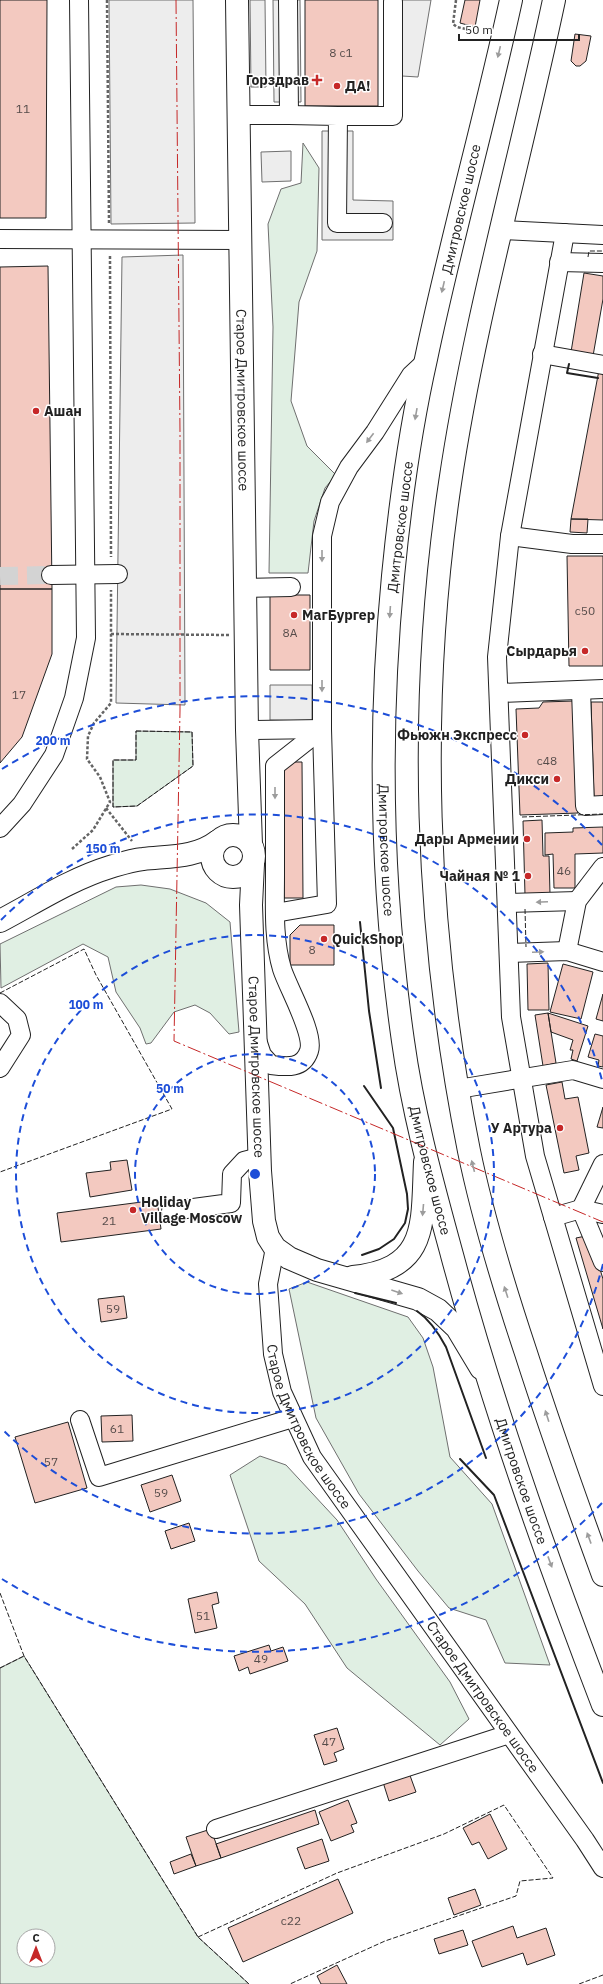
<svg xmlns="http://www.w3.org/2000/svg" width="603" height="1984" font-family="'IBM Plex Sans',sans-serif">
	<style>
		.green { fill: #e0efe3; stroke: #6f6f6f; fill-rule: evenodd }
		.parking { fill: #ededed; stroke: #6f6f6f }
		.building { fill: #f3c9c0; stroke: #222 }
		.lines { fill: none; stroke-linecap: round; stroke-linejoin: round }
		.minor-tunnel { stroke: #d3d3d3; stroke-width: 18; stroke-dasharray: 18 9; stroke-linecap: butt }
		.minor-casing { stroke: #222; stroke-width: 20 }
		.major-casing { stroke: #222; stroke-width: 24 }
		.highway-casing { stroke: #222; stroke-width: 24 }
		.path { stroke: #646464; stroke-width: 2.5; stroke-dasharray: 3 2; stroke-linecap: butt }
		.minor { stroke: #fff; stroke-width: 18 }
		.major { stroke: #fff; stroke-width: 22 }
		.highway { stroke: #fff; stroke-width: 22 }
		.fence { stroke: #222; stroke-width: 1; stroke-dasharray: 5 2; stroke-linecap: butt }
		.wall { stroke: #222; stroke-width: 2 }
		.power { stroke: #c62828; stroke-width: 1; stroke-dasharray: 14 3 2 3; stroke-linecap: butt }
		.oneway { fill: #9c9c9c }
		.ring { fill: none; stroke: #1d4ed8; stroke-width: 2; stroke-dasharray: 7 5 }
		.poi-dot { fill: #c62828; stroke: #fff; stroke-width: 1.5 }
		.labels { text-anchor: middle; stroke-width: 3; stroke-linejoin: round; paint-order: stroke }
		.number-label { font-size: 12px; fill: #564c4a }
		.poi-label { font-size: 14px; font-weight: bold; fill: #222; stroke: #fff; text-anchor: end }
		.street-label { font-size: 14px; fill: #222; stroke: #fff }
		.centre { fill: #1d4ed8; stroke: #fff; stroke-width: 2 }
		.ring-label { font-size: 12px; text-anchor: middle; font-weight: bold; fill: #1d4ed8; stroke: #fff; stroke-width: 3; stroke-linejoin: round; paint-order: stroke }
	</style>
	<rect width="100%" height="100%" fill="#fff"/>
	<path class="green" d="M303 143 319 168 317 251 299 302 291 401 307 446 336 475 325 488 314 521 308 573H269L273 327 268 224 281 189 301 183Z
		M136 731 192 732 193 766 137 806 113 807V760H136Z
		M141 885 170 889 206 903 230 922 239 1032 229 1034 210 1013 195 1005 174 1012 151 1043 146 1044 140 1028 116 992 108 957 83 944 1 988 0 944 116 887Z
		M307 1282 408 1317 423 1338 433 1367 450 1457 492 1504 550 1665 505 1663 486 1620 449 1608 418 1571 359 1494 316 1418 289 1289Z
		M260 1456 286 1465 337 1520 376 1579 450 1682 469 1719 440 1745 347 1668 305 1604 259 1561 230 1475Z
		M24 1656 198 1937 249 1984H0V1668ZM24 1936H48V1960H24Z"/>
	<path class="parking" d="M109 0H193L195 223 111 224Z
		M250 0H265L266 87H251Z
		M273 0H300L301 102H274Z
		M384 0H431L418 77 386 75Z
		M322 131H353V200L393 201V240H322Z
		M291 151V181L262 182 261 152Z
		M183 255 185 705 116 703 122 257Z
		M270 685H312V721L270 720Z"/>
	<path class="building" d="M0 0H47L46 218H0Z
		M305 0H378V106H305Z
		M465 0H480L475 27 460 23Z
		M575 34 591 36 586 61 580 66H576L571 61Z
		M48 266 52 589H0V267Z
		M584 273 603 276V299L593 356 571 352Z
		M599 370H603V520L571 519Z
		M571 519H588L587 533 570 532Z
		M567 556H603V666H569Z
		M0 589H52V654L22 737 0 763Z
		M270 595H310V670H270Z
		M574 701 578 813 520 815 516 709 539 708 543 702Z
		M591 702H603V798H594Z
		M283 762H302L303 898H284Z
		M542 820 543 856H549L550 894 525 895 523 821Z
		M603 827V853L575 854V888H554L553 854 545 855V833L573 832V828Z
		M300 925H334V965H290V935Z
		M548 963 549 1010H528L527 964Z
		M563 964 593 972 581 1019 550 1012Z
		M603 994V1021L596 1019Z
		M548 1013 588 1026 577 1061 571 1059 573 1050H570L573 1040 551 1032Z
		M548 1013 556 1063 543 1066 535 1015Z
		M595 1034 603 1036V1067L598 1066 599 1060 588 1057Z
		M562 1082 565 1099 578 1097 589 1153 576 1156 579 1170 564 1173 546 1085Z
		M603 1107V1128L597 1127Z
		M127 1160 132 1190 90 1197 86 1173 111 1170 110 1162Z
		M157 1200 161 1229 61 1242 57 1213Z
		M586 1236 596 1256 603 1279V1329L576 1238Z
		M124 1296 127 1318 101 1322 98 1299Z
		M132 1415 133 1441 102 1442 101 1416Z
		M68 1422 87 1488 35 1503 15 1437Z
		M172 1475 181 1501 150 1512 141 1485Z
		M189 1523 195 1541 171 1549 165 1531Z
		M217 1592 219 1603 212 1605 217 1628 195 1633 188 1599Z
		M269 1645 271 1651 283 1647 288 1661 250 1674 248 1667 239 1671 234 1656Z
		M337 1728 344 1749 334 1753 337 1761 324 1765 314 1735Z
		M408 1770 416 1792 389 1801 382 1779Z
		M348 1800 357 1823 351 1825 354 1832 331 1841 319 1812Z
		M315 1810 319 1824 221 1858 216 1844Z
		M490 1814 507 1849 488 1859 479 1842 472 1845 463 1828Z
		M211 1829 221 1858 196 1866 186 1837Z
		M322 1839 329 1861 305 1869 297 1848Z
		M191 1854 196 1866 174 1874 170 1862Z
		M338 1879 353 1913 243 1962 228 1928Z
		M475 1889 481 1905 454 1915 448 1898Z
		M513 1926 517 1938 546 1928 555 1955 527 1965 523 1953 482 1967 472 1941Z
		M463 1930 468 1945 439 1954 434 1939Z
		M337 1965 347 1984H321L317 1976Z"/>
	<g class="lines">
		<path class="minor-tunnel" d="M0 576 51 575"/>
		<g class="minor-casing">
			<g id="minor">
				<path d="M239 115H289L288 0"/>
				<path d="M289 115 338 116 337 223H383"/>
				<path d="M338 116H393V2"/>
				<path d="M502 230 603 235"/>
				<path d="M565 233 510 536 497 657 511 1017 535 1156 603 1386"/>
				<path d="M0 239 241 240"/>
				<path d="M559 262 603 263"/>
				<path d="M542 354 603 365"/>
				<path d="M510 536 572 544H603"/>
				<path d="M51 575 118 574"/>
				<path d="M245 588 291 587"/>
				<path d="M581 690 585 806 603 805"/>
				<path d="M499 693 603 689"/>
				<path d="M247 730 322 729 327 904 275 913"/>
				<path d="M0 828 22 804 54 755 74 698 86 638 79 0"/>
				<path d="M507 903 577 901"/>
				<path d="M567 951 577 901 603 867"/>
				<path d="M509 953 567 951 603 962"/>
				<path d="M0 1003 17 1019 21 1035 0 1068"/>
				<path d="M257 1040 262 1055 271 1065C287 1067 303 1069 309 1051 315 1034 288 988 282 969 273 939 275 906 275 875 275 839 275 802 275 766L322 729V536L330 502 349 467 375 432 411 375 425 362"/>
				<path d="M458 1089 573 1070 603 1079"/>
				<path d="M603 1164 581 1209 603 1214"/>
				<path d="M171 1211 231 1203 232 1174 244 1161 259 1157"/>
				<path d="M553 1217 581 1209 603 1262"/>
				<path id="s1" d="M275 1248 268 1284 273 1354 282 1392 312 1457 585 1840 603 1868"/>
				<path d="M80 1420 99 1477 293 1418"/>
				<path d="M216 1829 509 1734"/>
			</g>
		</g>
		<g class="major-casing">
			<g id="major">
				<path id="s2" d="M237 0 247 730 251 845"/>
				<circle cx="233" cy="856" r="21"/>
				<path id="s3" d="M253 864 251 905 260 1171 264 1221 268 1237 275 1248 289 1258 317 1270 418 1299 438 1310 457 1328 481 1368"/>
				<path d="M0 921C36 902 71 879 110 867 120 864 132 860 143 859 169 856 196 858 218 841"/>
				<path d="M353 1277C429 1269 422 1224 425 1162"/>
			</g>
		</g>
		<g class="highway-casing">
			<g id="highway">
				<path id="s4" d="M511 0C485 120 451 239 426 359 410 430 400 504 393 576 378 731 381 887 403 1041 413 1114 433 1185 452 1255 493 1408 546 1557 603 1705"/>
				<path d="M554 0C520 161 474 320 450 483 417 704 425 931 469 1151 483 1219 504 1287 526 1353 550 1428 576 1501 603 1575"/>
			</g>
		</g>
		<path class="path" d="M107 0 109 223
			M456 0 453 24 457 27 470 30 471 25
			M110 256 111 557
			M111 634 229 635
			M106 808 132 841
			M72 849 93 830 110 802 100 777 87 759 88 736 94 723 111 703V590"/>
		<use href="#minor" class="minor"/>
		<use href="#major" class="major"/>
		<use href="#highway" class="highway"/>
		<path class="fence" d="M588 257 589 251H603
			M136 731 192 732 193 766 137 806 113 807V760H136Z
			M522 817 603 814
			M525 909 526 947
			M0 993 84 949 96 975 172 1109 0 1172
			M0 1593 24 1656 198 1937 249 1984
			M0 1668 24 1656
			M198 1937 337 1873 444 1834 504 1805 553 1878 520 1881 516 1896 385 1941 290 1984
			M579 1984 603 1975"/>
		<path class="wall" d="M569 364 567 373 598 378
			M360 922 369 1011 381 1088
			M362 1255 379 1249 394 1239 405 1223 408 1209 407 1194 393 1128 364 1086
			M355 1293 396 1303
			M417 1311C430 1320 438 1332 446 1347L486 1458
			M460 1459 494 1495 603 1783"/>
		<path class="power" d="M176 0 180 432V711L174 1041 603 1222"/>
	</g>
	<defs><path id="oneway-solid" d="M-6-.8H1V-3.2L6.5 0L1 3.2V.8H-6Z"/></defs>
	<g class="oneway">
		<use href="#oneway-solid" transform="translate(499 52) rotate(103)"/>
		<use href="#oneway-solid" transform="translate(443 287) rotate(103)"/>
		<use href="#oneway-solid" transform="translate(416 414) rotate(100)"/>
		<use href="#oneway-solid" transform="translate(370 438) rotate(127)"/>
		<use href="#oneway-solid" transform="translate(322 556) rotate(90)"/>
		<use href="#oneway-solid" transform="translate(390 612) rotate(94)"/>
		<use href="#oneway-solid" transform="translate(322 686) rotate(90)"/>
		<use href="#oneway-solid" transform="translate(275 793) rotate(90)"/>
		<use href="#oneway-solid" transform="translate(542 902) rotate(178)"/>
		<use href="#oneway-solid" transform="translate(538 952) rotate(-2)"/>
		<use href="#oneway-solid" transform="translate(473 1166) rotate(-104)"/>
		<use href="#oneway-solid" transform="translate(423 1210) rotate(95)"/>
		<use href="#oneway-solid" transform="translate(397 1292) rotate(19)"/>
		<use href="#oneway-solid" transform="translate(506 1292) rotate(-108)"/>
		<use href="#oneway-solid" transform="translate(547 1416) rotate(-108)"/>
		<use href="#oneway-solid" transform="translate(589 1538) rotate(-110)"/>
		<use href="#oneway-solid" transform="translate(550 1562) rotate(70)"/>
	</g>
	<g class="ring">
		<circle cx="255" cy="1174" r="120"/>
		<circle cx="255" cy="1174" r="239"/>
		<path d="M603 1264A359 359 0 0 1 1 1428M1 920A359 359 0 0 1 603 1084"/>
		<path d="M602 1503A478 478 0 0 1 2 1579M2 769A478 478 0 0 1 602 845"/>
	</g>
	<g class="poi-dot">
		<path d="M315 74h4v4h4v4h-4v4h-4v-4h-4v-4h4z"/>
		<circle cx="337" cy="86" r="4"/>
		<circle cx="36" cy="411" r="4"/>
		<circle cx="294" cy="615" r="4"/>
		<circle cx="585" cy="651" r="4"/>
		<circle cx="525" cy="735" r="4"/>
		<circle cx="557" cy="779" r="4"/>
		<circle cx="527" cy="839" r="4"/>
		<circle cx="528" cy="876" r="4"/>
		<circle cx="324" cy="939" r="4"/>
		<circle cx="560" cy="1128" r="4"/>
		<circle cx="133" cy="1210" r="4"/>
	</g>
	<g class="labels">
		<g class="number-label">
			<text x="341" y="57">8 с1</text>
			<text x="23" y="113">11</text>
			<text x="585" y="615">с50</text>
			<text x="290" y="637">8А</text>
			<text x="19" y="699">17</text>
			<text x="547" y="765">с48</text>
			<text x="564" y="875">46</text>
			<text x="312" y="954">8</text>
			<text x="109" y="1225">21</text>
			<text x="113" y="1313">59</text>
			<text x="117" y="1433">61</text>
			<text x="51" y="1466">57</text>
			<text x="161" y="1497">59</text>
			<text x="203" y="1620">51</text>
			<text x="261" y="1663">49</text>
			<text x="329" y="1746">47</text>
			<text x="291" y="1925">с22</text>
		</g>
		<g class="poi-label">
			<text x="309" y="85">Горздрав</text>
			<text x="345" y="91" text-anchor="start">ДА!</text>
			<text x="44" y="416" text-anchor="start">Ашан</text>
			<text x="302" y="620" text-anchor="start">МагБургер</text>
			<text x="577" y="656">Сырдарья</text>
			<text x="517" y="740">Фьюжн Экспресс</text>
			<text x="549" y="784">Дикси</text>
			<text x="519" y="844">Дары Армении</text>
			<text x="520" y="881">Чайная № 1</text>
			<text x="332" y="944" text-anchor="start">QuickShop</text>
			<text x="552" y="1133">У Артура</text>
			<text x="141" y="1207" text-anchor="start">Holiday<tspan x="141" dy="16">Village Moscow</tspan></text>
		</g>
		<g class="street-label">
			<text transform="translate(461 209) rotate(-77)" y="5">Дмитровское шоссе</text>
			<text dy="5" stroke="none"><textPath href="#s2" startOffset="400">Старое Дмитровское шоссе</textPath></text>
			<text transform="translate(400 527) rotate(-83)" y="5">Дмитровское шоссе</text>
			<text dy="5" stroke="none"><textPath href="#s4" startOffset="863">Дмитровское шоссе</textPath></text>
			<text dy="5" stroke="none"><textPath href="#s3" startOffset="203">Старое Дмитровское шоссе</textPath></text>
			<text dy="5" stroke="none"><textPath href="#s4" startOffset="1187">Дмитровское шоссе</textPath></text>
			<text dy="5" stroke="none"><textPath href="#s1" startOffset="188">Старое Дмитровское шоссе</textPath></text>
			<text dy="5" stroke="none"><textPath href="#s4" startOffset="1511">Дмитровское шоссе</textPath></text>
			<text dy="5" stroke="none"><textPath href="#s1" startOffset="512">Старое Дмитровское шоссе</textPath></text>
		</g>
	</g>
	<circle cx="255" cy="1174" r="6" class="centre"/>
	<g class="ring-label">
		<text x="53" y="745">200 m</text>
		<text x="103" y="853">150 m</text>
		<text x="86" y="1009">100 m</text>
		<text x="170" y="1093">50 m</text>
	</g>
	<g transform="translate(36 1948)"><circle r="19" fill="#ffffff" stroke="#a7a7a7"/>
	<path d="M0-3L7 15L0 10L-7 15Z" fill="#c62828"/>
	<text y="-6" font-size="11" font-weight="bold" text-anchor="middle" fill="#222222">С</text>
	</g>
	<path d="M459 34v6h120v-6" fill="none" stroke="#222222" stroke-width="2"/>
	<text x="465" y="34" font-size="12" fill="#222222" stroke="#ffffff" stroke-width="3" paint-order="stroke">50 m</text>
</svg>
